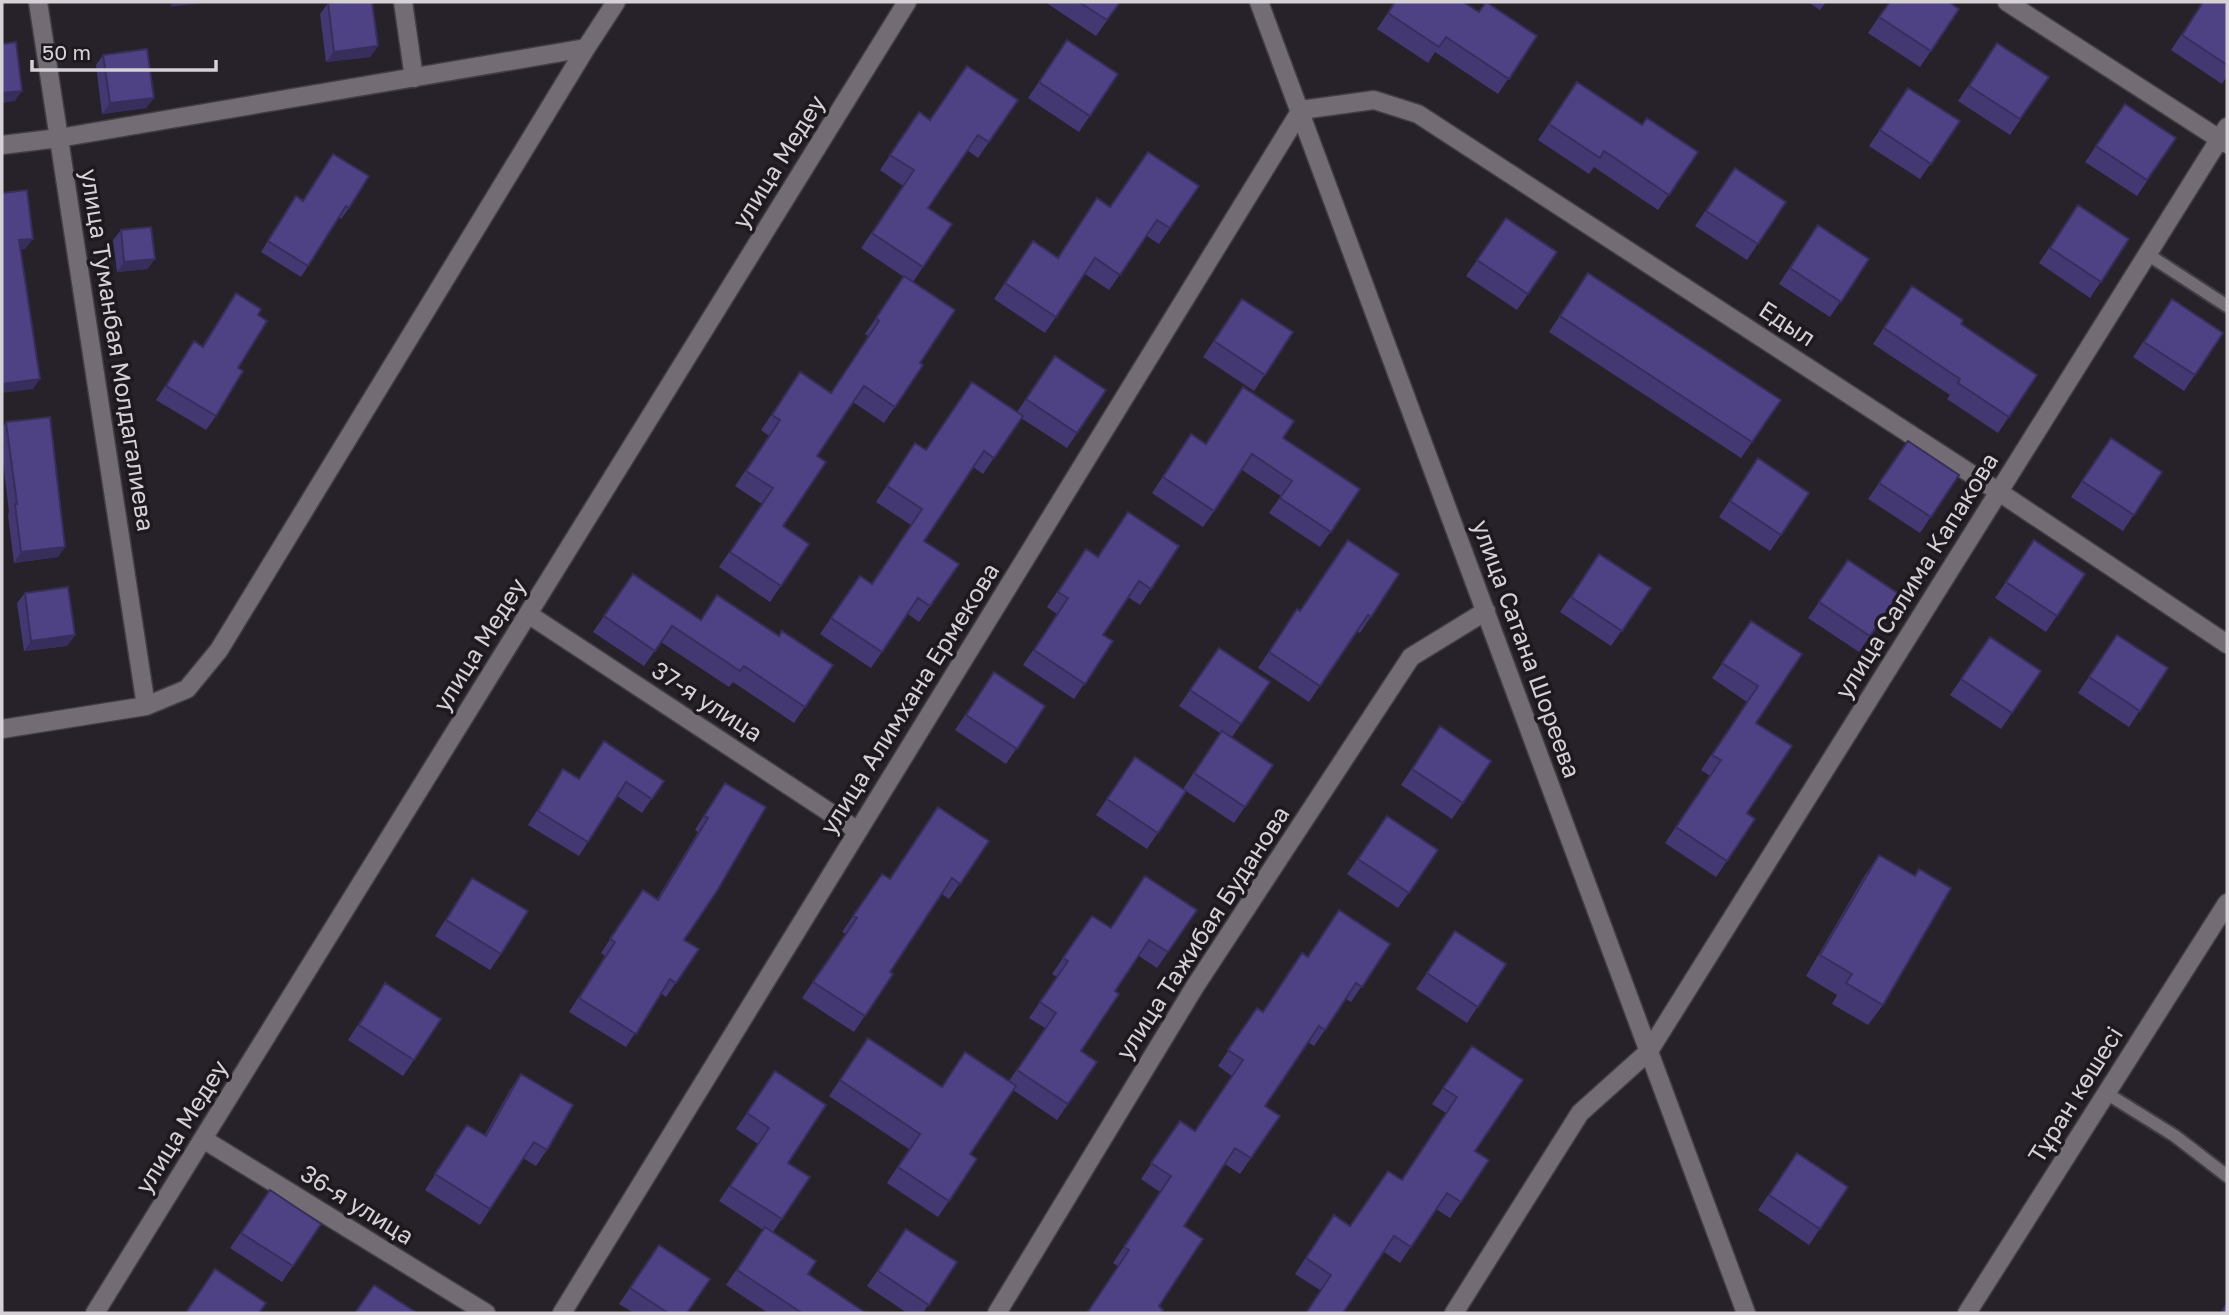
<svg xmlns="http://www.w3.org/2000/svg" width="2229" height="1315" font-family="'Golos Text',sans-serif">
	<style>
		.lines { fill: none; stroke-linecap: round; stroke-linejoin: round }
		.service-casing { stroke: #433e45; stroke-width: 16 }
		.minor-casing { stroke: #433e45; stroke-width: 21 }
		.tertiary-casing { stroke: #433e45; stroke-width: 21 }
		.service { stroke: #736c75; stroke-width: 12 }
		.minor { stroke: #736c75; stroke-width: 18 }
		.tertiary { stroke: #736c75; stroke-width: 18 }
		.wall { fill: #433872 }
		.shaded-wall { fill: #372e5c }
		.building { fill: #4e4184; stroke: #372e5c; stroke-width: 2 }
		.labels { text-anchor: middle; stroke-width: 7; stroke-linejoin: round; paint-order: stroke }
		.street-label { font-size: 24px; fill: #d5d1d6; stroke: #1e181f }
	</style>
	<rect width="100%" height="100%" fill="#272229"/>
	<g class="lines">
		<g class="service-casing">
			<path id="service" d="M2147 254 2227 306
				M2106 1093 2175 1136 2227 1176"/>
		</g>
		<g class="minor-casing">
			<path id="minor" d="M38 2 146 706
				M403 2 414 78
				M1259 2 1746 1313
				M2007 2 2227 144
				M2 145 59 138 586 48
				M528 614 858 831
				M2 729 146 706 187 689 219 650 586 48 616 2
				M203 1139 486 1313
				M95 1313 907 2
				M562 1313 1301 110 1374 100 1418 114 1999 492 2227 644
				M997 1313 1194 988 1411 657 1486 611
				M1454 1313 1580 1113 1649 1051 2227 127"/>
		</g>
		<g class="tertiary-casing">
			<path id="tertiary" d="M1967 1313 2227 903"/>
		</g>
		<use href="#service" class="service"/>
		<use href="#minor" class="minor"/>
		<use href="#tertiary" class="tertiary"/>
	</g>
	<path class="wall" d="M1045 2H1120L1096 36Z
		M1395 2 1479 12 1537 36 1498 94 1435 52 1428 63 1377 29Z
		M1808 2H1826L1820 10Z
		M1889 2 1959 9 1920 67 1868 33Z
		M2203 2 2227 4V76L2222 84 2171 50Z
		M328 3 378 46 370 57 326 62 320 14Z
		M1067 40 1118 74 1079 132 1028 98Z
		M1997 43 2049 77 2010 135 1958 101Z
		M103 55 154 98 146 108 102 114 96 65Z
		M1577 82 1642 125 1698 152 1658 210 1594 167 1589 174 1538 140Z
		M1908 88 1960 121 1920 179 1869 146Z
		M1018 100 978 158 967 150 928 208 952 224 913 282 920 363 923 365 884 423 853 402 817 456 783 526 809 544 770 602 719 567 762 504 735 486 769 436 761 430 800 372 831 393 868 336 865 334 904 277 861 248 903 186 880 170 919 112 930 120Z
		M2125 104 2176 138 2137 196 2085 162Z
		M333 154 349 208 341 219 339 217 301 277 261 252 296 196 303 200Z
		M1735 168 1786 202 1747 260 1695 226Z
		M1199 186 1159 244 1147 236 1109 290 1085 274 1045 333 994 299 1033 241 1058 257 1110 207Z
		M2078 205 2129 239 2090 298 2039 263Z
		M1506 218 1557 252 1517 310 1466 276Z
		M1818 225 1869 259 1830 317 1779 284Z
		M121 230 155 259 147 269 117 272 113 240Z
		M1588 273 1781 400 1741 458 1549 332Z
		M1912 286 1961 324 2037 375 1998 433 1947 399 1950 395 1873 344Z
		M236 293 258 315 238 368 216 416 206 430 156 400 194 341 202 346Z
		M1242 299 1293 332 1254 391 1203 357Z
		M2172 299 2223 333 2184 391 2133 357Z
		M1055 356 1106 390 1067 448 1021 418 983 474 973 467 924 541 959 564 919 622 908 614 871 668 820 634 860 576 871 584 911 525 876 502 915 443 925 450 1017 412Z
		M6 422 65 547 58 557 14 563 8 515 9 512 2 454V429Z
		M1191 434 1205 444 1283 438 1360 489 1320 547 1269 513 1281 496 1242 470 1203 527 1152 493Z
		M2111 438 2162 472 2123 531 2071 497Z
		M1908 441 1959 475 1920 533 1868 499Z
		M1758 458 1809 493 1770 551 1719 517Z
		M2034 540 2085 574 2046 632 1995 598Z
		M1179 546 1140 605 1128 597 1103 635 1113 641 1074 699 1023 665 1057 614 1047 607 1075 565 1098 557Z
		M1599 554 1651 588 1611 646 1560 612Z
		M1848 560 1899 594 1859 652 1808 618Z
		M633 574 700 620 779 636 833 665 794 723 733 682 729 687 661 642 644 666 593 632Z
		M1399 574 1360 633 1357 631 1309 702 1258 668 1297 609 1300 611Z
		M25 593 75 635 67 646 24 651 17 603Z
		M1751 621 1802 654 1756 723 1747 813 1755 819 1716 877 1665 843 1710 776 1701 770 1747 702 1712 678Z
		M2117 635 2168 668 2129 727 2078 693Z
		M1990 637 2041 671 2001 729 1950 695Z
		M1219 648 1270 682 1232 737 1273 765 1234 823 1186 791 1147 849 1096 815 1135 757 1183 789 1220 733 1179 706Z
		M994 672 1045 706 1006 764 955 730Z
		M1440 726 1491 761 1452 819 1401 785Z
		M604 741 664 781 642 813 617 796 579 856 528 825 563 769 579 779Z
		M725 783 684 940 699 949 666 997 661 993 626 1047 569 1012 605 956 601 953 643 890 657 899 698 832 695 830 715 797Z
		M1387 816 1438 850 1398 908 1347 874Z
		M989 841 949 899 942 894 890 972 893 974 854 1032 802 998 846 934 842 932 882 874 889 879Z
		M1879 855 1914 876 1919 869 1883 1005 1868 1025 1832 1004 1837 995 1806 976 1865 875Z
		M472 878 501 954 490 970 435 936Z
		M1197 910 1157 968 1139 956 1115 991 1081 1051 1097 1062 1057 1120 1013 1090 970 1154 977 1159 938 1217 887 1183 909 1149 829 1096 868 1038 941 1086 1009 1081 1045 1028 1029 1018 1057 977 1052 974 1092 916 1110 928Z
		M1455 931 1506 964 1467 1023 1416 989Z
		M1390 944 1351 1002 1346 999 1314 1046 1308 1042 1265 1106 1280 1116 1240 1174 1225 1164 1184 1226 1159 1306 1118 1266 1113 1263 1160 1192 1141 1179 1180 1121 1195 1131 1232 1076 1218 1066 1257 1008 1262 1012 1307 957Z
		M385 983 414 1060 403 1076 348 1040Z
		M1472 1046 1475 1151 1489 1160 1450 1218 1436 1209 1400 1263 1384 1252 1320 1290 1295 1274 1334 1215 1350 1226 1401 1180 1446 1113 1432 1104Z
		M775 1071 788 1163 810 1177 773 1232 808 1274 866 1313H768L726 1285 763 1230 719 1201 758 1144 736 1129Z
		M521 1074 547 1150 536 1166 523 1158 480 1225 425 1190 467 1125 484 1136 510 1090Z
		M1797 1153 1848 1187 1809 1245 1758 1210Z
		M270 1190 321 1224 282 1282 230 1248Z
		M906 1229 957 1262 923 1313H907L867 1286Z
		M659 1245 687 1313H634L619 1304Z"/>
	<path class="shaded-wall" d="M173 2H211L170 7Z
		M378 46 370 57 326 62 334 52Z
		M22 91 15 101 2 103V93Z
		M154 98 146 108 102 114 110 103Z
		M33 239 25 249 12 251 19 240Z
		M155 259 147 269 117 272 124 262Z
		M40 379 33 389 2 393V384Z
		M65 547 58 557 14 563 21 552Z
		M75 635 67 646 24 651 31 641Z"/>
	<path class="building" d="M340 2H372L378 46 334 52 328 3Z
		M1079 2H1120L1107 20Z
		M1395 2H1463L1479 12 1486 2 1537 36 1509 79 1446 37 1439 47 1388 13Z
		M1890 2H1949L1959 9 1931 51 1879 17Z
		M2203 2H2225L2227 4V65L2182 35Z
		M1067 40 1118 74 1090 116 1039 82Z
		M16 42 22 91 2 93V44Z
		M1997 43 2049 77 2020 119 1969 86Z
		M147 49 154 98 110 103 103 55Z
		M967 66 1018 100 989 142 978 135 928 208 952 224 923 267 872 233 914 170 890 155 919 112 930 120Z
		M1577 82 1642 125 1647 118 1698 152 1669 195 1604 151 1600 158 1549 124Z
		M1908 88 1960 121 1931 164 1880 130Z
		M2125 104 2176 138 2147 180 2096 146Z
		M1148 152 1199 186 1170 228 1157 220 1120 275 1095 258 1056 317 1005 283 1033 241 1058 258 1097 198 1110 207Z
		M333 154 369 176 349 208 346 206 308 266 268 241 296 196 303 201Z
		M1735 168 1786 202 1758 244 1706 211Z
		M27 190 33 239 19 240 40 379 2 384V193Z
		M2078 205 2129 239 2101 282 2050 248Z
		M1506 218 1557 252 1528 294 1477 260Z
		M1818 225 1869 259 1841 302 1790 268Z
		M151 227 155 259 124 262 121 230Z
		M1588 273 1781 400 1752 442 1560 316Z
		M904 276 955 310 920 363 923 365 895 407 864 386 817 456 826 462 783 526 809 544 781 586 730 552 773 488 746 471 780 420 772 415 800 372 831 393 879 321 876 318Z
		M1912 286 1963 320 1961 324 2037 375 2009 417 1958 383 1960 379 1884 328Z
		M236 293 261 309 258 315 267 321 238 368 243 371 216 416 166 386 194 341 203 347Z
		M1242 299 1293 332 1265 375 1214 341Z
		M2172 299 2223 333 2195 375 2144 342Z
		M1055 356 1106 390 1077 433 1026 399Z
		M972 382 1023 416 994 458 984 451 924 541 959 564 930 606 918 598 882 652 831 618 860 576 872 584 922 509 887 486 915 443 926 450Z
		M1243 387 1294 421 1283 438 1360 489 1331 532 1280 498 1292 481 1252 454 1214 511 1163 477 1191 434 1206 444Z
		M50 417 65 547 21 552 15 504H17L6 422Z
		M2111 438 2162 472 2134 515 2082 481Z
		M1908 441 1959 475 1931 517 1879 483Z
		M1758 458 1809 493 1781 535 1730 501Z
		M1128 512 1179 546 1151 589 1139 581 1103 635 1113 641 1085 684 1034 650 1068 598 1058 592 1086 549 1098 557Z
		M1348 540 1399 574 1371 617 1368 615 1320 686 1269 652 1297 609 1300 611Z
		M2034 540 2085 574 2057 616 2006 582Z
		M1599 554 1651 588 1622 631 1571 597Z
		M1848 560 1899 594 1870 636 1819 602Z
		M633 574 701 620 717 595 779 636 782 631 833 665 805 707 744 666 740 671 672 626 655 651 604 616Z
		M68 587 75 635 31 641 25 593Z
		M1751 621 1802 654 1756 723 1792 746 1747 813 1755 819 1727 861 1676 827 1721 760 1712 755 1758 686 1722 663Z
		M2117 635 2168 668 2140 711 2089 677Z
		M1990 637 2041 671 2012 713 1961 679Z
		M1219 648 1270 682 1241 724 1190 690Z
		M994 672 1045 706 1017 749 966 715Z
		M1440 726 1491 761 1463 803 1412 769Z
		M1222 731 1273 765 1245 807 1194 773Z
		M604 741 664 781 652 799 626 782 588 842 538 811 563 769 579 779Z
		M1135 757 1186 791 1158 833 1107 799Z
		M725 783 766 807 717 891 684 940 699 949 676 983 670 979 636 1034 579 998 615 942 610 939 643 890 658 900 708 818 704 816Z
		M938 807 989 841 960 884 952 878 890 972 893 974 865 1016 813 982 857 918 853 916 882 874 890 879Z
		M1387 816 1438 850 1409 893 1358 859Z
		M1879 855 1915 876 1919 869 1951 888 1883 1005 1846 983 1852 974 1820 955Z
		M1145 876 1197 910 1168 952 1149 940 1115 991 1119 994 1081 1051 1097 1062 1068 1104 1017 1070 1056 1013 1040 1002 1068 961 1063 958 1092 916 1111 928Z
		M472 878 528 911 501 954 446 920Z
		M1339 910 1390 944 1362 987 1356 983 1325 1030 1319 1026 1265 1106 1280 1116 1251 1158 1235 1148 1184 1226 1203 1239 1159 1306 1163 1310 1161 1313H1087L1129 1250 1124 1247 1171 1176 1151 1163 1180 1121 1195 1131 1243 1060 1228 1050 1257 1008 1263 1012 1302 953 1308 957Z
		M1455 931 1506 964 1478 1007 1427 973Z
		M385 983 441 1019 414 1060 359 1025Z
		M868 1038 942 1087 965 1052 1016 1086 970 1154 977 1159 949 1201 898 1167 920 1134 840 1080Z
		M1472 1046 1523 1080 1475 1151 1489 1160 1461 1202 1447 1193 1411 1247 1394 1236 1343 1313H1306L1331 1275 1306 1258 1334 1215 1350 1226 1388 1171 1402 1180 1457 1097 1443 1088Z
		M775 1071 826 1105 788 1163 810 1177 782 1219 730 1186 769 1128 747 1113Z
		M521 1074 573 1105 547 1150 534 1142 490 1209 435 1174 467 1125 486 1136Z
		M1797 1153 1848 1187 1820 1229 1769 1195Z
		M270 1190 321 1224 293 1266 241 1233Z
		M765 1227 816 1261 808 1274 866 1313H802L737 1270Z
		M906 1229 957 1262 929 1305 878 1271Z
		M659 1245 710 1279 687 1313H668L630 1288Z
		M215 1269 266 1303 259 1313H190L187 1311Z
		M374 1285 417 1313H355Z
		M2227 1303V1313H2221Z"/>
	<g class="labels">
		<g class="street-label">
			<text transform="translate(779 162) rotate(-58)" y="8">улица Медеу</text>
			<text transform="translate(1787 324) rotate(33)" y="8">Едыл</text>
			<text transform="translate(117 350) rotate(81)" y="8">улица Туманбая Молдагалиева</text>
			<text transform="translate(1917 576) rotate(-58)" y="8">улица Салима Капакова</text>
			<text transform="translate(480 645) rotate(-58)" y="8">улица Медеу</text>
			<text transform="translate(1526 649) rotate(70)" y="8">улица Сатана Шореева</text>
			<text transform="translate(910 699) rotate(-58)" y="8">улица Алимхана Ермекова</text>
			<text transform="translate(707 702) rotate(33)" y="8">37-я улица</text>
			<text transform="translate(1203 933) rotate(-57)" y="8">улица Тажибая Буданова</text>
			<text transform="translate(2076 1095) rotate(-58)" y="8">Тұран көшесі</text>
			<text transform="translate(182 1127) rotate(-58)" y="8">улица Медеу</text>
			<text transform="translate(357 1205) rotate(32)" y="8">36-я улица</text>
		</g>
	</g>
	<rect width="2229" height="1315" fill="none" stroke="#d5d1d6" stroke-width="7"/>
	<path d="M32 60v10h184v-10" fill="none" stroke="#d5d1d6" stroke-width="3.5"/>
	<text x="42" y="60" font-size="21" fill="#d5d1d6" stroke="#1e181f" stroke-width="5" paint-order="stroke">50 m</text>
</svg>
